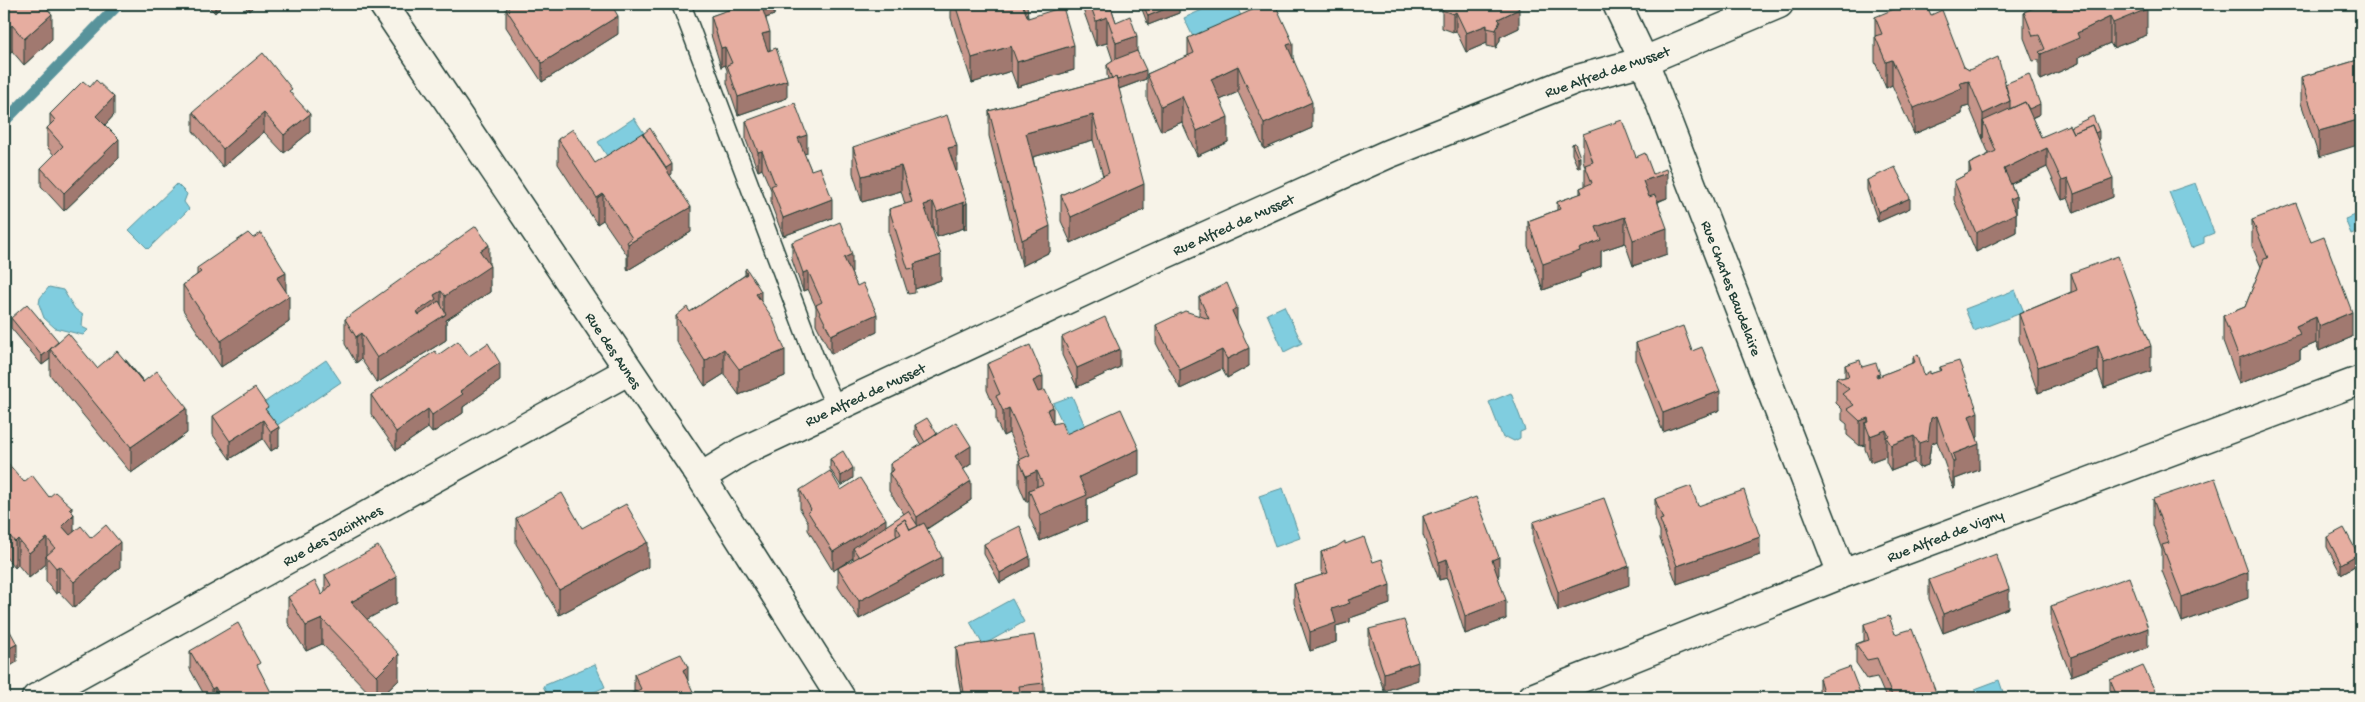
<svg xmlns="http://www.w3.org/2000/svg" width="2365" height="702" font-family="'Gochi Hand',sans-serif">
	<style>
		.water { fill: #80cddf; stroke: #59939b }
		.lines { fill: none; stroke-linecap: round; stroke-linejoin: round }
		.stream { stroke: #59939b; stroke-width: 11 }
		.service-casing { stroke: #1f3d34; stroke-width: 21 }
		.minor-casing { stroke: #1f3d34; stroke-width: 31 }
		.service { stroke: #f7f3e8; stroke-width: 18 }
		.minor { stroke: #f7f3e8; stroke-width: 28 }
		.wall { fill: #c6958a; stroke: #1f3d34 }
		.shaded-wall { fill: #a17970; stroke: #1f3d34 }
		.building { fill: #e6ada0; stroke: #1f3d34 }
		.labels { text-anchor: middle; stroke-width: 4; stroke-linejoin: round; paint-order: stroke }
		.street-label { font-size: 15px; fill: #1f3d34; stroke: #f7f3e8 }
	</style>
	<rect width="100%" height="100%" fill="#f7f3e8"/>
	<filter id="ink" filterUnits="userSpaceOnUse"><feTurbulence type="fractalNoise" baseFrequency=".02" numOctaves="2"/><feDisplacementMap in="SourceGraphic" scale="10" xChannelSelector="R" yChannelSelector="G"/><feConvolveMatrix kernelMatrix="1 2 1 2 8 2 1 2 1" color-interpolation-filters="sRGB"/></filter>
	<g filter="url(#ink)">
		<path class="water" d="M1215 4H1236L1241 16 1193 37 1184 18Z
			M634 118 646 136 609 159 598 142Z
			M2195 183 2214 233 2204 237V243L2191 248 2169 192Z
			M177 184 187 194 184 202 189 209 148 249 129 230Z
			M2361 213V230L2351 234 2345 219Z
			M49 287 63 290 75 309 83 315 82 327 88 330 83 335 55 328 44 318 39 304 40 298Z
			M2015 290 2024 312 1974 331 1965 309Z
			M1284 306 1302 343 1284 352 1267 314Z
			M326 360 341 382 276 426 262 404Z
			M1511 393 1525 430 1520 432V438L1514 441 1506 437 1503 438 1489 402Z
			M1072 396 1091 440 1074 447 1053 403Z
			M1283 488 1300 538 1275 547 1259 496Z
			M1012 599 1024 622 983 645 970 622Z
			M595 664 605 687 581 698H549L543 686Z
			M1999 680 2005 698H1978L1975 689Z"/>
		<g class="lines">
			<path class="stream" d="M4 122 119 4"/>
			<g class="service-casing">
				<path id="service" d="M681 4 820 372 836 407"/>
			</g>
			<g class="minor-casing">
				<path id="minor" d="M383 4 701 477 841 698
					M1617 4 1644 61 1842 574
					M701 477 743 451 1132 269 1388 154 1574 80 1644 61 1779 4
					M36 698 628 371
					M1532 698 1842 574 2361 380"/>
			</g>
			<use href="#service" class="service"/>
			<use href="#minor" class="minor"/>
		</g>
		<path class="wall" d="M4 4 52 39 24 65 12 51Z
			M206 4H224L215 13Z
			M242 4H256L249 11Z
			M733 4H774V15L766 18 770 50 787 98 738 115 727 83V70L725 65 721 67 711 35V16L733 9Z
			M951 4H1027L1028 18 1074 70 1017 87 1011 71 972 83 951 18Z
			M1081 4H1110L1116 22 1137 51 1146 79 1119 89 1144 210 1071 243 1061 221V195L1103 176 1093 140 1033 157 1050 252 1022 266 989 136V111L1108 79 1107 75V65L1113 61 1107 43 1096 46Z
			M1140 4H1179V13L1148 25Z
			M1443 4H1516L1519 28 1500 37V40L1496 48 1487 46V43L1466 52 1456 31 1453 32 1442 28V10L1443 6Z
			M2037 4H2139V8L2147 35 2113 48 2110 43 2079 57V63L2041 80 2039 77V60L2033 61 2024 38V12L2037 7Z
			M506 9 618 34 542 82 506 27Z
			M1931 15 1964 67 1969 70 2005 84 2040 114 2032 118 2041 137 2070 127 2099 141H2098L2113 197 2074 213 2068 198 2062 200 2047 167 2011 184 2016 196V232L1976 252 1954 200V181L1969 173V164L1989 154 1969 106 1962 108V114L1914 134 1892 85 1886 88 1875 62V17Z
			M1188 38 1293 58 1312 128 1264 149 1238 92 1220 100 1228 142 1197 156 1182 122 1161 131 1147 99V74L1188 56Z
			M2361 59 2319 157 2301 103V77Z
			M292 95 310 132 284 153 264 132 223 167 193 131V112Z
			M50 114 114 115 105 125 119 158 64 211 41 186V168L54 155 47 147V128L50 125Z
			M746 121 807 153 804 154 832 218 783 236 771 204V190L762 169 758 171 746 140Z
			M1583 134 1636 157 1653 174 1667 198 1658 202 1667 254 1633 266 1625 243 1601 251V266L1580 274V277L1543 290 1528 246V221L1557 210V202L1580 194V188L1585 186V167L1583 160Z
			M558 139 595 163 672 174 670 175 691 232 628 270 627 268V255L603 220 597 224 558 164Z
			M1575 143 1580 167 1578 168 1572 154V144Z
			M853 147 957 171 956 172 967 203V228L964 230V228L937 237 933 228H932L941 280 915 289V293L908 294 889 234V209L905 204 901 191 862 202 853 173Z
			M1867 180 1910 208 1878 222 1867 190Z
			M2252 220 2311 242 2352 337 2319 351 2316 343 2300 350V359L2239 384 2223 341V316L2245 307 2261 267 2252 246Z
			M2361 235V261L2359 254V236Z
			M792 242 852 273H851L877 332 831 354 816 324V307L808 289 803 291 792 260Z
			M489 264 490 292 446 320V340L377 383 361 359 356 363 345 344V319Z
			M197 268 286 293 289 322 221 367 183 310V285L197 275Z
			M745 270 761 302 785 376 739 395 724 374 705 386 676 341V316L690 312 745 275Z
			M2071 273 2151 371 2104 388 2098 371 2038 393 2019 340V314L2071 292Z
			M1199 297 1237 322 1249 366 1227 378 1222 369 1180 389 1156 343V325L1199 316Z
			M11 318 59 342 97 368 125 360 187 433 131 473 50 375V359L42 365 11 328Z
			M1062 337 1120 367 1077 387 1062 355Z
			M1636 343 1692 351 1720 410 1663 432 1636 362Z
			M438 355 469 356 500 381 463 407V413L432 433 428 428 396 450 371 414V395Z
			M1913 357 1924 375 1930 374 1940 371V367L1978 437 1977 438 1979 470 1955 479V487L1953 488 1937 441 1931 444 1928 465 1919 468 1914 462 1891 471 1886 462V456L1870 462 1865 449V445L1860 446 1847 435V424L1842 420V409L1836 403V378H1841L1845 377V365L1862 367 1880 376 1913 363Z
			M987 364 1043 391 1053 424 1066 434 1139 475 1087 499V521L1040 541 1029 516V500L1026 502 1019 485V460L1020 459 1009 433 1003 436 996 421V411L987 390Z
			M268 412 279 446 271 451 263 439 230 459 213 435V416Z
			M915 425 937 434 971 464 963 470 971 500 927 529 942 576 859 619 838 587V568L854 560 853 558 833 571 808 530V522L800 509V490H841L886 526 904 514 889 491V473L890 472V464L921 445 915 435Z
			M830 459 853 478 841 486 830 469Z
			M4 463 24 482 49 497 72 512 74 532 91 538 120 567 74 608 59 592 56 594 46 581V564L29 578 18 565 15 568 4 555Z
			M1655 499 1698 506 1760 555 1677 584 1660 539V531L1655 518Z
			M2153 499 2248 598 2182 622 2162 571V550L2153 525Z
			M1423 516 1499 575 1498 576 1506 619 1465 634 1447 578 1439 580 1423 535Z
			M516 518 582 528 648 567 559 615 516 544Z
			M1533 522 1629 585 1558 611 1533 541Z
			M2327 537 2358 564 2341 574 2327 547Z
			M984 544 1030 566 1000 583 984 554Z
			M1345 544 1373 562 1390 604 1350 618V622L1336 626V642L1310 651 1294 603V584L1322 575 1321 571V552Z
			M325 575 397 603 367 619 399 680 380 698H374L322 644 306 651 288 623V597L322 595 325 592Z
			M1929 580 2009 608 1943 633 1929 599Z
			M2051 606 2148 647 2071 676 2051 625Z
			M1864 624 1895 634 1938 698H1886L1877 677 1867 679 1856 663V644L1864 641Z
			M1369 629 1418 680 1384 691 1369 647Z
			M956 647 1044 683V698H962L956 666Z
			M190 651 260 671 271 698H206L190 669Z
			M634 674 688 682 634 692Z
			M1819 678 1862 698H1819Z
			M2110 680 2158 698H2114L2110 690Z"/>
		<path class="shaded-wall" d="M215 4H224L215 13Z
			M249 4H256L249 11Z
			M760 4H774V15L760 20Z
			M1177 4H1179V13L1148 25V16Z
			M2132 4H2139V12L2147 9V35L2113 48V23Z
			M1519 9V28L1500 37V40L1496 48V30L1498 19Z
			M1456 12V31L1453 32V14Z
			M52 14V39L24 65V39Z
			M618 16V34L542 82V63Z
			M1107 17V43L1096 46V21Z
			M2110 17V43L2079 57V63L2041 80V54L2077 33Z
			M12 25V51L4 58V33Z
			M1487 25V43L1466 52V33Z
			M770 32V50L762 53V34Z
			M1137 36V61L1116 69V43Z
			M1293 43V68L1287 45Z
			M1074 45V70L1017 87V62Z
			M1011 46V71L972 83V58Z
			M725 47V65L721 67V48Z
			M1892 60V85L1886 88V62Z
			M1238 66V92L1211 104V79Z
			M1146 70V79L1113 91V81Z
			M787 80V98L738 115V97Z
			M1969 81V106L1962 108V114L1914 134V108L1960 83Z
			M1182 96V122L1161 131V106Z
			M114 97V115L96 135V116Z
			M2010 101 2040 104V114L2010 127 1983 121V139V114Z
			M1312 102V128L1264 149V124Z
			M264 113V132L223 167V149Z
			M310 114V132L284 153V135Z
			M1093 115V140L1026 159V133Z
			M1228 117V142L1197 156V131Z
			M2361 119V144L2319 157V131Z
			M2099 131V141L2073 151V142Z
			M807 135V153L798 156V138Z
			M119 139V158L64 211V193Z
			M957 146V171L948 174V148Z
			M2047 148V167L2004 187V169Z
			M762 151V169L758 171V152Z
			M1580 157V167L1578 168V158Z
			M672 164V174L659 183V173Z
			M901 166V191L862 202V176Z
			M1667 173V198L1643 206V181Z
			M2068 179V198L2062 200V181Z
			M2113 179V197L2074 213V194Z
			M1144 184V210L1071 243V217Z
			M603 194V220L597 224V198Z
			M2016 196V232L1976 252V233L2010 199Z
			M1910 198V208L1878 222V212Z
			M832 199V218L783 236V218Z
			M933 202V228L924 231V205Z
			M964 202V228L937 237V212Z
			M967 203V228L964 230V205Z
			M691 207V232L628 270V244Z
			M1625 217V243L1601 251V266L1580 274V277L1543 290V264L1579 249 1596 227Z
			M1050 226V252L1022 266V240Z
			M1667 228V254L1633 266V240Z
			M489 245V267L490 266V292L446 320V340L377 383V358L417 312 434 295 441 291V317L445 315V296L480 251Z
			M852 254V273L844 276V258Z
			M941 255V280L915 289 914 264Z
			M808 271V289L803 291V273Z
			M286 273V298L289 296V322L221 367V341L277 278Z
			M761 291V317L756 294Z
			M1237 307V326L1232 311Z
			M2352 312V337L2319 351V326Z
			M877 314V332L831 354V335Z
			M2316 317V343L2300 350V359L2239 384V358L2296 326Z
			M361 333V359L356 363V337Z
			M59 342 50 349V359L42 365V356Z
			M2098 346V371L2038 393V367Z
			M2151 346V371L2104 388V363Z
			M1249 348V366L1227 378V359Z
			M724 349V374L705 386V361Z
			M1120 349V367L1077 387V368Z
			M785 350V376L739 395V369Z
			M1222 350V369L1180 389V370Z
			M500 363V381L463 407V413L432 433V415L460 391Z
			M1043 376V402L1033 406V381Z
			M1720 391V410L1663 432V413Z
			M1053 407V433L1047 410Z
			M187 408V433L131 473V447Z
			M1009 408V433L1003 436V411Z
			M428 409V428L396 450V432Z
			M1978 412V437L1969 442V416Z
			M1937 416V441L1931 444 1928 465 1919 468V443L1931 418Z
			M1868 418V429L1865 423V445L1860 446V421Z
			M263 420V439L230 459V441Z
			M279 427V446L271 451V432Z
			M1886 430V456L1870 462V436Z
			M1914 436V462L1891 471V445Z
			M1979 444V470L1955 479V487L1953 488V454Z
			M971 446V464L955 475V456Z
			M1139 449V475L1087 499V521L1040 541V515L1079 477Z
			M853 468V478L841 486V476Z
			M1037 471V497L1029 490V500L1026 502V476Z
			M971 481V500L917 535V517Z
			M72 507V517L74 514V540L62 526 69 509Z
			M886 519V537L853 548V558L833 571V552Z
			M1760 537V555L1677 584V566Z
			M47 538V557L46 556V564L29 578V553Z
			M18 539V565L15 568V542Z
			M120 542V567L74 608V582Z
			M648 542V567L559 615V590Z
			M2358 554V564L2341 574V564Z
			M1030 556V566L1000 583V573Z
			M942 557V576L859 619V601Z
			M1499 557V575L1492 579V560Z
			M1447 559V578L1439 580V562Z
			M59 566V592L56 594V568Z
			M1629 566V585L1558 611V592Z
			M2248 572V598L2182 622V597Z
			M397 577V603L351 628V602Z
			M1390 585V604L1350 618V622L1336 626V642L1310 651V632L1332 609 1348 600Z
			M2009 589V608L1943 633V614Z
			M1506 600V619L1465 634V616Z
			M322 619V644L306 651V626Z
			M2148 628V647L2071 676V657Z
			M17 644V662L4 670V651Z
			M399 654V680L380 698H377V676Z
			M1418 662V680L1384 691V673Z
			M688 667V685L683 670Z
			M215 687V698H212V689Z
			M271 692V698H259Z"/>
		<path class="building" d="M4 4H43L52 14 24 39 12 25 4 33Z
			M513 4H611L618 16 542 63 506 9Z
			M738 4H761L770 32 762 34 768 51 776 48 787 80 738 97 727 65 732 63 725 47 721 48 711 16 739 6Z
			M955 4H1026H1022L1028 18 1063 7 1074 45 1017 62 1011 46 972 58Z
			M1090 4H1110L1116 22 1130 16 1137 36 1116 43 1107 17 1096 21Z
			M1143 4H1177L1148 16Z
			M1266 4H1275L1293 43 1287 45 1312 102 1264 124 1238 66 1211 79 1228 117 1197 131 1182 96 1161 106 1147 74 1194 53 1188 38Z
			M1444 4H1516L1519 9 1498 19 1500 21 1496 30 1487 28V25L1466 33 1456 12 1453 14 1442 10Z
			M1906 4H1926L1931 15 1942 10 1964 67 1969 70 1998 57 2010 101 1983 114 1969 81 1960 83 1962 88 1914 108 1892 60 1886 62 1875 36 1882 34 1875 17Z
			M2038 4H2135L2138 9 2145 6 2147 9 2113 23 2110 17 2077 33 2079 38 2041 54 2039 52 2045 49 2039 35 2033 36 2024 12 2038 6Z
			M1137 51 1146 70 1117 80 1116 77 1112 79 1107 65 1116 59Z
			M263 53 292 89 289 91 310 114 284 135 264 113 223 149 193 112Z
			M2361 59V119L2319 131 2301 77Z
			M2029 74 2040 104 2029 109 2025 102 2010 109V101L2005 84Z
			M1116 77 1144 184 1071 217 1061 195 1109 173 1093 115 1026 133 1050 226 1022 240 989 111Z
			M96 80 114 97 96 116 119 139 64 193 41 168 63 146 47 128 55 120 50 114 83 81 90 87Z
			M2025 102 2041 137 2069 125 2073 133 2092 125 2113 179 2074 194 2068 179 2062 181 2047 148 2004 169 2016 196 2010 199 2016 213 1976 233 1954 181 1971 172 1969 164 1996 151 1983 121Z
			M795 103 807 135 798 138 811 170 820 167 832 199 783 218 771 186 775 184 762 151 758 152 746 121Z
			M947 115 957 146 948 148 967 203 964 205V202L937 212 933 202 924 205 941 255 914 264 915 268 908 269 889 209 912 202 901 166 862 176 853 147Z
			M2093 116 2099 131 2095 133 2092 125 2073 133 2070 127Z
			M1622 120 1636 157 1645 153 1653 174 1666 169 1667 173 1643 181 1649 197 1655 195 1667 228 1633 240 1625 217 1596 227 1601 240 1579 249 1580 251 1543 264 1528 221 1560 209 1557 202 1582 193 1580 188 1592 183 1585 165 1593 162 1583 134Z
			M650 128 672 164 666 168 643 134Z
			M573 129 595 163 642 133 691 207 628 244 627 242 632 238 603 194 597 198 558 139Z
			M1575 143 1580 157 1578 158 1572 144Z
			M1895 167 1910 198 1878 212 1867 180Z
			M2296 203 2311 242 2324 237 2352 312 2319 326 2316 317 2296 326 2300 334 2239 358 2223 316 2245 307 2264 259 2268 258 2252 220Z
			M840 222 852 254 844 258 857 286 863 283 877 314 831 335 816 305 822 302 808 271 803 273 792 242Z
			M476 226 489 245 480 251 490 266 445 296 441 291 434 295 436 299 417 312 419 315 439 301 446 314 377 358 361 333 356 337 345 319Z
			M248 233 253 238 261 233 286 273 277 278 289 296 221 341 183 285 201 272 197 268Z
			M2361 235V243L2359 236Z
			M2118 256 2151 346 2104 363 2098 346 2038 367 2019 314 2077 290 2071 273Z
			M746 268 761 291 756 294 772 317 785 350 739 369 724 349 705 361 676 316 687 307 690 312 747 274 745 270Z
			M1227 283 1237 307 1232 311 1249 348 1227 359 1222 350 1180 370 1156 325 1185 311 1209 319 1199 297Z
			M27 304 59 342 42 356 11 318Z
			M1105 317 1120 349 1077 368 1062 337Z
			M1683 326 1692 351 1702 347 1720 391 1663 413 1636 343Z
			M68 333 97 368 117 351 143 382 157 371 187 408 131 447 50 349Z
			M458 341 469 356 488 343 500 363 460 391 463 394 432 415 428 409 396 432 371 395 435 351 438 355Z
			M1030 345 1043 376 1033 381 1038 392 1045 390 1053 407 1047 410 1053 424 1061 422 1066 434 1121 409 1139 449 1079 477 1087 495 1040 515 1029 490 1043 484 1037 471 1026 476 1019 460 1030 455 1009 408 1003 411 996 396 1000 394 987 364Z
			M1918 354 1924 375 1930 371V374L1942 370 1940 367 1959 361 1978 412 1969 416 1979 444 1953 454 1955 462H1953L1937 416 1931 418 1928 440 1919 443 1914 436 1891 445 1886 437 1889 436 1886 430 1870 436 1865 423 1869 422 1868 418 1860 421 1847 409 1854 405 1842 394 1849 389 1836 378 1838 376 1841 378 1849 376 1845 365 1860 360 1862 367 1876 363 1880 374 1876 375 1877 377 1915 362 1913 357Z
			M125 360H126L144 382H143Z
			M255 388 268 407 265 409 279 427 271 432 263 420 230 441 213 416Z
			M927 418 937 434 925 442 915 425Z
			M956 422 971 446 955 456 971 481 917 517 889 473 894 470 890 464Z
			M843 451 853 468 841 476 830 459Z
			M6 461 24 482 32 475 49 497 55 492 72 507 69 509 74 514 62 526 70 535 81 526 91 538 106 525 120 542 74 582 59 566 56 568 46 556 55 548 47 538 29 553 18 539 15 542 4 529V523L7 520 4 515V463Z
			M830 471 841 490 860 478 886 519 833 552 808 512 811 509 800 490Z
			M2215 478 2248 572 2182 597 2162 545 2169 543 2153 499Z
			M1691 486 1698 506 1744 490 1760 537 1677 566 1660 520 1663 519 1655 499Z
			M562 493 582 528 626 504 648 542 559 590 516 518Z
			M1476 497 1499 557 1492 560 1506 600 1465 616 1447 559 1439 562 1423 516Z
			M1604 498 1629 566 1558 592 1533 522Z
			M908 511 918 526 910 530 905 519 896 525V533L897 536 859 557 853 548Z
			M905 519 910 530 924 523 942 557 859 601 838 568 901 534 896 525Z
			M1020 526 1030 556 1000 573 984 544Z
			M2344 528 2358 554 2341 564 2327 537Z
			M1364 537 1373 562 1382 559 1390 585 1348 600 1350 603 1332 609 1336 623 1310 632 1294 584 1328 573 1321 552 1336 547 1345 541V544Z
			M378 546 397 577 351 602 399 654 377 676 322 619 306 626 288 597 315 581 322 595 331 585 325 575Z
			M1996 554 2009 589 1943 614 1929 580Z
			M2129 577 2148 628 2071 657 2051 606Z
			M1889 616 1895 634 1912 629 1938 698H1893L1877 658 1867 660 1856 644 1869 640 1864 624Z
			M4 620 17 644 4 651Z
			M1404 620 1418 662 1384 673 1369 629Z
			M238 623 260 663 257 665 271 692 259 698H221L215 687 212 689 190 651Z
			M1034 635 1044 683 1019 686 1021 698H965L956 647Z
			M681 654 688 667 683 670 696 698H621L641 689 634 674Z
			M2143 666 2158 697 2155 698H2118L2110 680Z
			M1850 667 1862 698H1825L1819 678Z
			M597 695 598 698H590Z"/>
	</g>
	<g class="labels">
		<g class="street-label">
			<text transform="translate(1607 71) rotate(-19)" y="5">Rue Alfred de Musset</text>
			<text transform="translate(1233 224) rotate(-24)" y="5">Rue Alfred de Musset</text>
			<text transform="translate(1732 288) rotate(69)" y="5">Rue Charles Baudelaire</text>
			<text transform="translate(614 350) rotate(56)" y="5">Rue des Aunes</text>
			<text transform="translate(865 394) rotate(-25)" y="5">Rue Alfred de Musset</text>
			<text transform="translate(332 535) rotate(-29)" y="5">Rue des Jacinthes</text>
			<text transform="translate(1945 535) rotate(-21)" y="5">Rue Alfred de Vigny</text>
		</g>
	</g>
	<rect width="2365" height="702" fill="none" stroke="#f7f3e8" stroke-width="20"/>
	<rect x="10" y="10" width="2345" height="682" fill="none" stroke="#1f3d34" stroke-width="2" filter="url(#ink)"/>
</svg>
